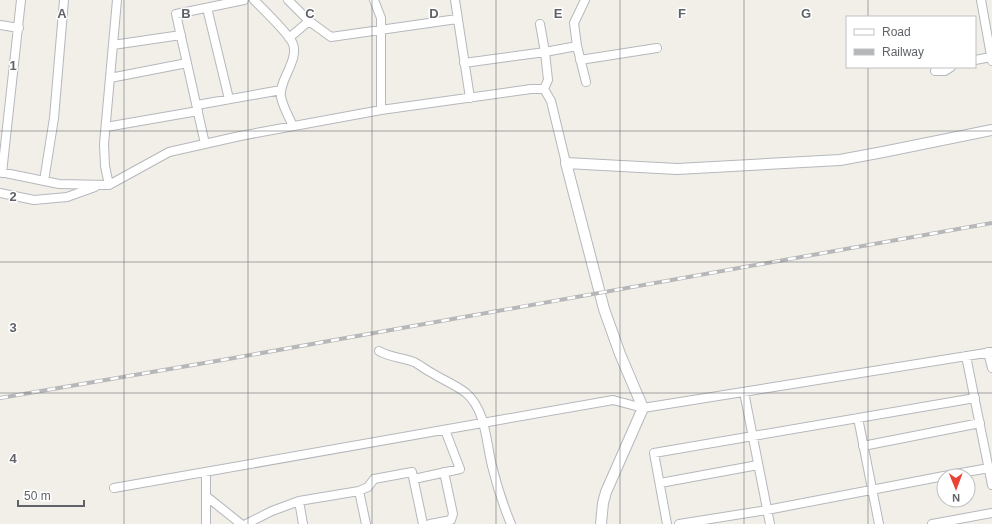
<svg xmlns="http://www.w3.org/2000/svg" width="992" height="524" font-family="Helvetica,sans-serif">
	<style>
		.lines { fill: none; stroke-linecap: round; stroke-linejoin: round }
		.minor-casing { stroke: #b5b8bc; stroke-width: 10 }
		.tertiary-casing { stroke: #b5b8bc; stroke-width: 12 }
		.minor { stroke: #fff; stroke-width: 8 }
		.tertiary { stroke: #fff; stroke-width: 10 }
		.rail-casing { stroke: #b6b7b8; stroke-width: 4 }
		.rail { stroke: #fff; stroke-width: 2.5; stroke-dasharray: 8; stroke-linecap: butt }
		.grid { fill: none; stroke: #5f6368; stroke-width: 1; stroke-opacity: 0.55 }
		.grid-label { font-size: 13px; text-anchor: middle; font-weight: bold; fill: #5f6368; stroke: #fff; stroke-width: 3; stroke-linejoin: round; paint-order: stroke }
	</style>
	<rect width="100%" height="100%" fill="#f1efe8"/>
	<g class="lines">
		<g class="minor-casing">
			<path id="minor" d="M254 0C262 8 290 35 293 44 299 61 278 81 281 97 283 107 289 117 293 126
				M288 0 309 21 331 37 457 19
				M374 0 381 18V110
				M455 0 470 98
				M585 0 574 23 577 46 586 82
				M981 0 992 61
				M207 8 229 99
				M0 25 19 28
				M289 38 309 21
				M113 45 181 35
				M580 60 657 48
				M975 60 991 57
				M464 63 545 52 540 24
				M935 71H945L951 67
				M110 78 187 63
				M544 89 548 80 545 52 577 46
				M197 105 281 90
				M106 127 198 111
				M205 144 176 14 244 0
				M0 172 59 184 109 185 169 152 240 136 381 110 531 89H544L551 101 566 163
				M2 173 21 0
				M44 181 54 118 64 0
				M109 185 105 166 104 144 117 0
				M0 193 34 200 67 197 95 187
				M379 351C391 358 402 357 414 362 420 365 426 370 432 373 443 380 456 385 466 393 486 410 486 442 492 466 497 486 503 505 511 524
				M988 352 992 368
				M966 356 992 485
				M744 392 770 524
				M858 418 879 524
				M863 446 980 423
				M944 476 989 468
				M414 479 460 469 445 430
				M660 483 758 465
				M114 488 613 400 643 408 992 352
				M359 491 366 524
				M206 496 241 524
				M299 501 303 524
				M206 524V472
				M246 524 272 511 299 501 359 491 368 487 374 479 412 472 423 524
				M430 524 451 520 453 514 444 472
				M667 524 654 453 975 398
				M679 524 767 510 944 476
				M932 524 992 513"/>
		</g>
		<g class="tertiary-casing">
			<path id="tertiary" d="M601 524 603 503 606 492 643 408 620 354 604 309 566 163 677 169 840 160 883 152 992 130"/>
		</g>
		<use href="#minor" class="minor"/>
		<use href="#tertiary" class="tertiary"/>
		<g class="rail-casing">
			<path id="rail" d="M0 398 228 359 992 223"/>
		</g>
		<use href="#rail" class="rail"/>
	</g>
	<path class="grid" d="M124 0V524M248 0V524M372 0V524M496 0V524M620 0V524M744 0V524M868 0V17M868 67V524M0 131H992M0 262H992M0 393H992"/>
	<g class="grid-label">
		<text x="62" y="18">A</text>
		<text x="186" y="18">B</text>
		<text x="310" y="18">C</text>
		<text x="434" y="18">D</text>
		<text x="558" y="18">E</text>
		<text x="682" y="18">F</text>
		<text x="806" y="18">G</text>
		<text x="13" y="70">1</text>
		<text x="13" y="201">2</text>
		<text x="13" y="332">3</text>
		<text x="13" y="463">4</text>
	</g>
	<rect x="846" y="16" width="130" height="52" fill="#ffffff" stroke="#bfc1c3"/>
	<rect x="854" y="29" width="20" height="6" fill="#ffffff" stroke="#bfc1c3"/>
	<text x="882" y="36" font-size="12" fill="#5f6368">Road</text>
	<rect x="854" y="49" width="20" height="6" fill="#b6b7b8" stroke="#bfc1c3"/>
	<text x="882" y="56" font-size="12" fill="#5f6368">Railway</text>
	<g transform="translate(956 488) rotate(179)"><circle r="19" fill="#ffffff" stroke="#bfc1c3"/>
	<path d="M0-3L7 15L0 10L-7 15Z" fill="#ea4335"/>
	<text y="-6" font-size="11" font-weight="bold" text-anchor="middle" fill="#5f6368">N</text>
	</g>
	<path d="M18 500v6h66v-6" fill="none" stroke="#5f6368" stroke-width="2"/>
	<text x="24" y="500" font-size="12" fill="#5f6368" stroke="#ffffff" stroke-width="3" paint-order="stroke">50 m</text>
</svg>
